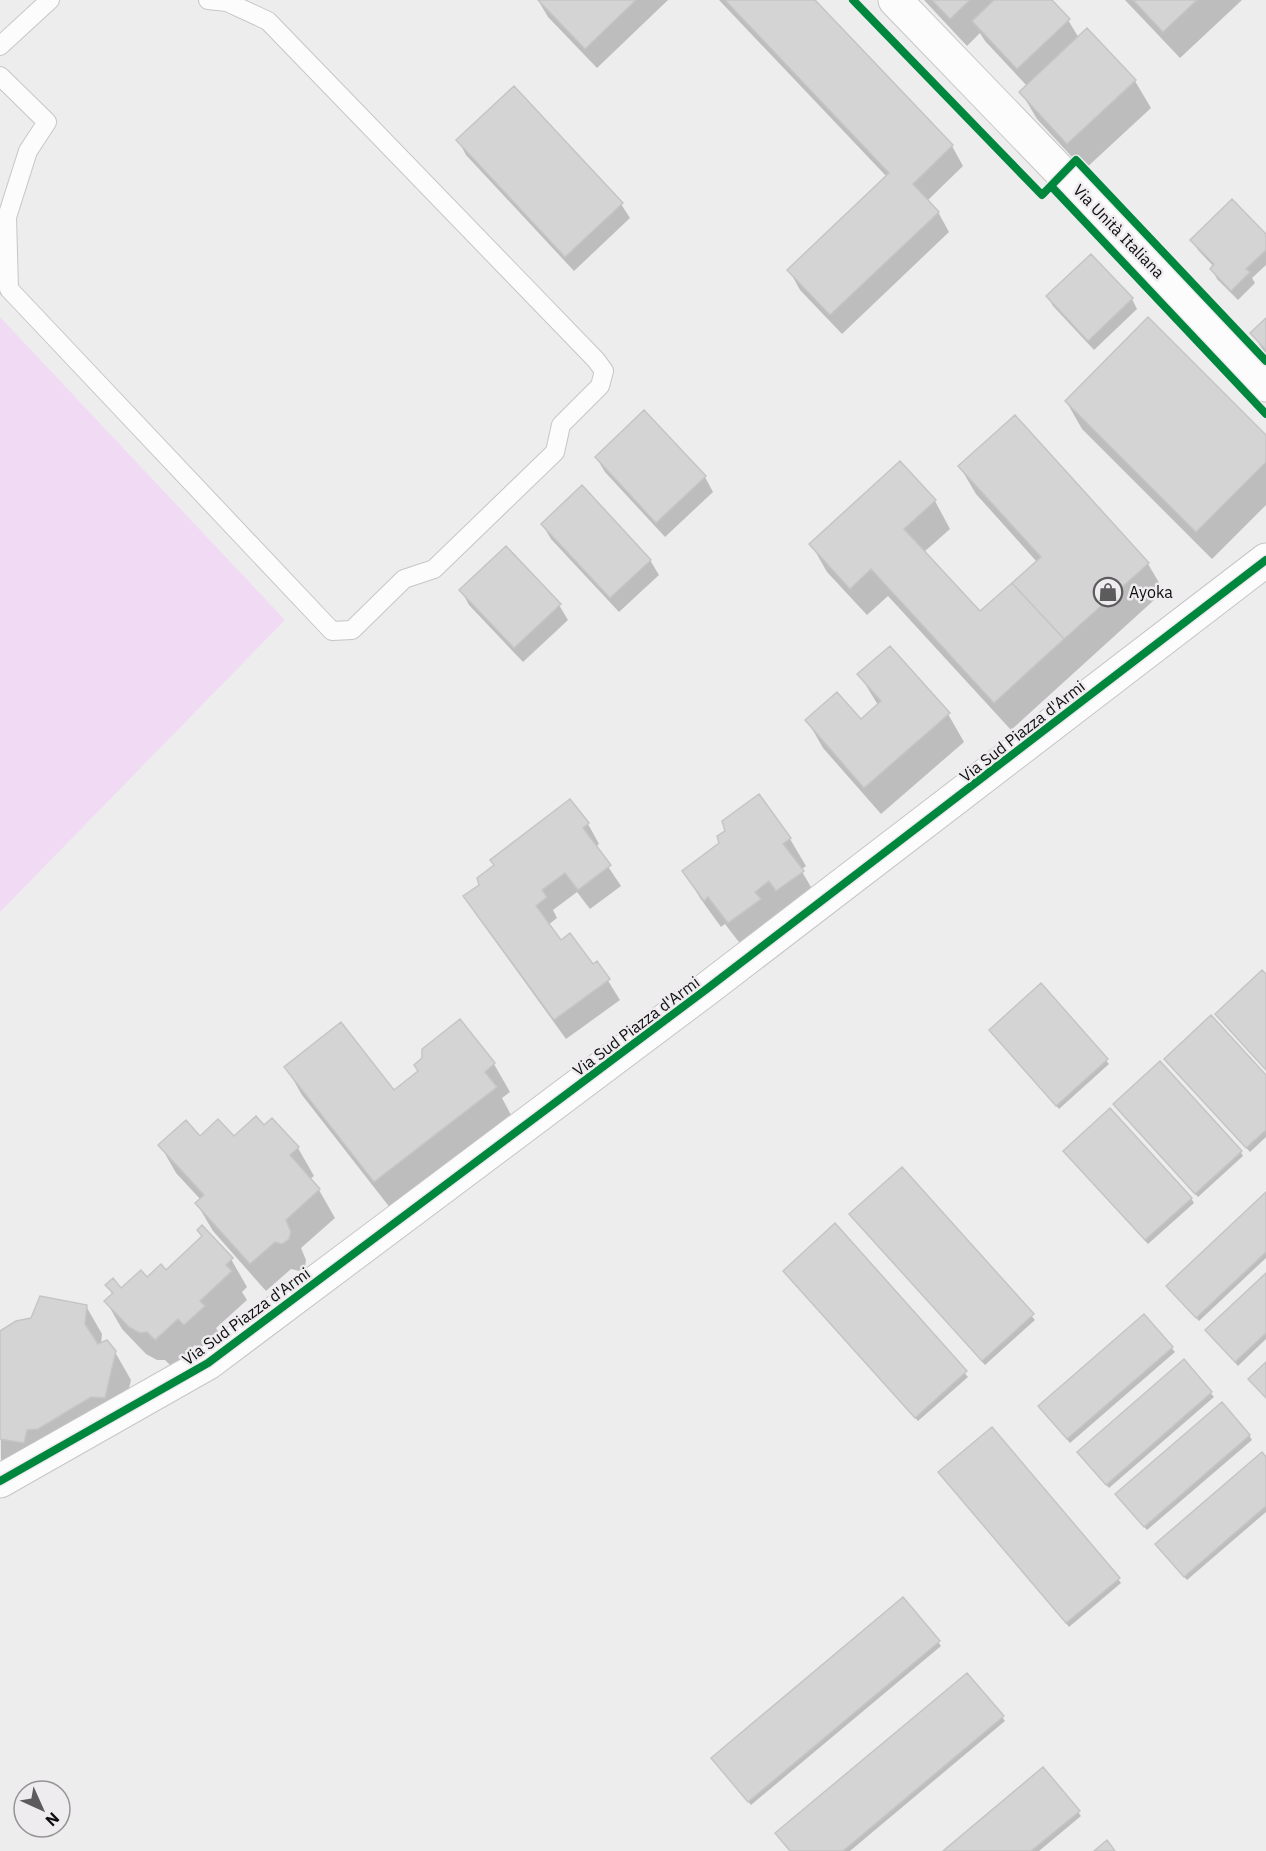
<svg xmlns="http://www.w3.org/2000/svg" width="1266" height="1851" font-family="'IBM Plex Sans',sans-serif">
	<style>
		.green { fill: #f1daf4 }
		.shadow { fill: #0003 }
		.building { fill: #d5d4d5; stroke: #c6c5c6; stroke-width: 1.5 }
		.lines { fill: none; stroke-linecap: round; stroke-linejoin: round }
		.service-casing { stroke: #c7c6c7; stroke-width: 20 }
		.minor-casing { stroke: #c7c6c7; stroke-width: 35 }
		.service { stroke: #fcfcfc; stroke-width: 18 }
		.minor { stroke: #fcfcfc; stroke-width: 33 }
		.cycleway-casing { stroke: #efecef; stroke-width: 11 }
		.cycleway { stroke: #00873e; stroke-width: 8 }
		.labels { text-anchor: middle; stroke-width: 5; stroke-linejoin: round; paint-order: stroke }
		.street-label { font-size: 16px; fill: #0f0e0f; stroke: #efecef }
		.poi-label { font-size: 16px; fill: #0f0e0f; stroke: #efecef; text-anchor: start }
	</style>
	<rect width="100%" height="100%" fill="#eeedee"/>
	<path class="green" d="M0 317 285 620 0 912Z"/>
	<path class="shadow" d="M538 0H668L597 68 548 17Z
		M719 0H813L952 146 963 166 927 201 938 212 949 232 842 334 800 290 789 270 887 177Z
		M924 0H1050L1068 20 1079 38 1135 81 1151 108 1084 170 1037 119 1021 92 1027 86 985 41 980 33 967 46Z
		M1125 0H1242L1180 58Z
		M458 140 621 204 630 218 574 271 466 155Z
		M1266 237V265L1252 278 1255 283 1238 300 1217 279 1212 269 1214 267 1198 250 1192 240Z
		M1091 256 1132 299 1137 309 1094 350 1053 306 1048 297Z
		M1266 320V355L1252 333Z
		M1066 401 1266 437V505L1212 559 1082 429Z
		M596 457 705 477 713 492 665 537 605 472Z
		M960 467 1148 564 1164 591 1011 730 888 596 867 615 827 572 811 544 935 501 950 529 924 552 980 613 1037 562 976 494Z
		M542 524 650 560 659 575 619 612 551 539Z
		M461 590 559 605 568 620 523 662 469 605Z
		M859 674 948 714 964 742 881 814 823 748 807 720 860 721 878 705Z
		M758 796 790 839 806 866 801 870 818 899 745 950 725 924 721 927 700 898 684 871 721 844 726 832Z
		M588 824 599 844 595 847 621 886 590 909 577 892 553 910 557 918 548 925 561 943 592 966 597 963 620 1000 566 1039 477 916 465 896Z
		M1041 985 1109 1064 1059 1109 993 1034Z
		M460 1021 494 1064 510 1092 502 1098 511 1115 391 1209 302 1095 286 1067 394 1092 420 1072Z
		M1169 1063 1266 1077V1137L1250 1152Z
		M1117 1109 1241 1152 1243 1156 1198 1197Z
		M272 1120 298 1148 314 1176 310 1179 319 1190 335 1218 301 1248 306 1260 305 1267 299 1271 291 1269 266 1291 213 1231 197 1204 201 1200 176 1173 160 1145 199 1138H234L264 1127Z
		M1068 1155 1191 1198 1194 1203 1148 1244Z
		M902 1169 1035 1320 985 1365 854 1218Z
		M1266 1194V1258L1199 1321 1171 1290Z
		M835 1226 968 1377 918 1421 787 1275Z
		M198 1231 231 1259 247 1287 242 1292 247 1300 216 1328 220 1335 201 1351 195 1345 172 1367 165 1360H157L146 1354 122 1329 106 1301 113 1295 107 1285 121 1290 166 1272 203 1238Z
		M1266 1275V1339L1238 1366 1207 1330Z
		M86 1306 102 1334 101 1344 115 1352 131 1380 120 1425 1 1463 0 1333Z
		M1144 1316 1175 1352 1070 1443 1040 1407Z
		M1184 1361 1214 1397 1109 1488 1082 1457Z
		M1249 1435 1252 1440 1147 1530 1120 1499Z
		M1266 1459V1512L1187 1580 1160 1549Z
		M943 1477 1118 1579 1121 1583 1069 1627Z
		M938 1642 941 1646 751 1805 716 1763Z
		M1002 1717 1005 1721 850 1851H791Z
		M1078 1812 1081 1816 1039 1851H945Z"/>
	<path class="building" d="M538 0H636L585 49Z
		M725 0H815L953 145 913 184 939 212 830 315 787 270 889 173Z
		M932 0H970L950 19Z
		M994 0H1052L1070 19 1017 69 972 21Z
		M1133 0H1197L1163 32Z
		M1087 28 1136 80 1067 144 1019 92Z
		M514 86 623 203 565 257 456 140Z
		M1232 199 1266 234V250L1246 269 1250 272 1231 291 1210 269 1214 264 1190 240Z
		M1091 254 1133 298 1088 341 1046 296Z
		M1148 317 1266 435V462L1196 532 1065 401Z
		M1266 318V350L1250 333Z
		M644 410 706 476 656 523 595 457Z
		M1015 415 1149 563 1064 639 1012 583 1041 557 958 466Z
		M900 461 936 500 904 529 980 611 1012 583 1064 639 994 703 871 569 850 589 809 544Z
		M582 485 651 560 610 598 541 524Z
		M506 546 561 604 514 648 459 590Z
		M890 646 950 713 864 788 805 720 837 692 861 719 881 701 857 674Z
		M759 794 791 838 783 844 804 871 776 891 769 881 755 892 761 899 728 923 708 897 704 901 682 871 719 843 717 836 725 831 722 821Z
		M570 799 589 823 583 828 611 865 578 890 565 873 542 890 547 897 536 906 561 940 570 933 593 964 597 961 610 979 554 1020 463 896 479 885 477 878 494 865 490 860Z
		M1262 970 1266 974V1070L1215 1014Z
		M1041 983 1108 1059 1056 1106 989 1030Z
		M1211 1015 1266 1075V1130L1246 1148 1164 1059Z
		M460 1019 495 1063 485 1072 497 1087 374 1182 284 1067 341 1022 394 1090 418 1071 414 1065 422 1058V1049Z
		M1160 1061 1242 1151 1195 1194 1113 1104Z
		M1110 1108 1192 1198 1145 1240 1063 1151Z
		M256 1116 264 1125 272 1118 299 1147 290 1155 320 1189 286 1220 291 1232 289 1239 282 1244 275 1242 250 1264 195 1203 204 1195 158 1145 186 1120 200 1136 218 1119 234 1136Z
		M902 1167 1034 1314 982 1361 849 1214Z
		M1266 1192V1252L1196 1318 1166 1286Z
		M835 1223 967 1371 915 1418 783 1271Z
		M202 1225 233 1258 226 1265 232 1271 200 1301 205 1306 184 1325 178 1319 155 1340 147 1332 140 1333 129 1327 104 1301 113 1293 105 1285 113 1278 121 1288 141 1270 147 1277 161 1264 166 1270 202 1236 197 1230Z
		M1266 1273V1333L1235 1362 1205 1330Z
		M40 1296 87 1305 85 1324 98 1344 107 1340 116 1351 105 1398 91 1397 38 1429 27 1430 24 1443 0 1439V1331L16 1321 31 1318Z
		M1144 1314 1173 1347 1067 1439 1038 1406Z
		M1184 1359 1212 1392 1106 1485 1077 1452Z
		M1266 1362V1398L1248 1379Z
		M1222 1402 1250 1435 1144 1527 1115 1494Z
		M992 1427 1120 1578 1066 1623 938 1472Z
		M1262 1452 1266 1457V1506L1184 1577 1155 1544Z
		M903 1597 940 1641 748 1802 711 1758Z
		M967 1673 1004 1716 843 1851H790L775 1833Z
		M1043 1767 1080 1811 1031 1851H943Z
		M1107 1840 1115 1851H1094Z"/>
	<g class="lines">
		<g class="service-casing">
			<path id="service" d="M0 46 50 0
				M0 76 47 122 28 151 7 217 9 289 332 631 352 630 404 579 434 569 555 452 561 425 600 386 604 371 596 360 268 21 227 2 208 0"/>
		</g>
		<g class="minor-casing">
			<path id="minor" d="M895 0 1266 385
				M0 1481 208 1363 708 988 1266 560"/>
		</g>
		<use href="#service" class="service"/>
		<use href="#minor" class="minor"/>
		<g class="cycleway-casing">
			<path id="cycleway" d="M853 0 1042 195 1076 160 1266 361
				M1051 186 1266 414
				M0 1481 208 1363 708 988 1266 560"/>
		</g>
		<use href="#cycleway" class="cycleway"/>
	</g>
	<defs>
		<g id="shop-ring" transform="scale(1.5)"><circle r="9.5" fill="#efecef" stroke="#5d5c5d" stroke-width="1.5"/><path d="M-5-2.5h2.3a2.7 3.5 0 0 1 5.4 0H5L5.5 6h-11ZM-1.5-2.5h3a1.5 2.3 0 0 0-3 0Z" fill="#5d5c5d"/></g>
	</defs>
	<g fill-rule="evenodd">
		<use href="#shop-ring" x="1108" y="592"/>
	</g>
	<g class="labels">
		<g class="street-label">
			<text transform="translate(1119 231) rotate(46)" y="6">Via Unità Italiana</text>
			<text transform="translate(1022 731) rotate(-38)" y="6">Via Sud Piazza d'Armi</text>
			<text transform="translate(636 1026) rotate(-37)" y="6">Via Sud Piazza d'Armi</text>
			<text transform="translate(246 1316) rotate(-36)" y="6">Via Sud Piazza d'Armi</text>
		</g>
		<g class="poi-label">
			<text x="1129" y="598">Ayoka</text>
		</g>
	</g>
	<g transform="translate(42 1809) rotate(135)"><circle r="28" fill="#efecef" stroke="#959395" stroke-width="1.5"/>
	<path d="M0-4.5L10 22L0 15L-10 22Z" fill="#5d5c5d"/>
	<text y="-9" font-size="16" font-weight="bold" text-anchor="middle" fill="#0f0e0f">N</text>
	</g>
</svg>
